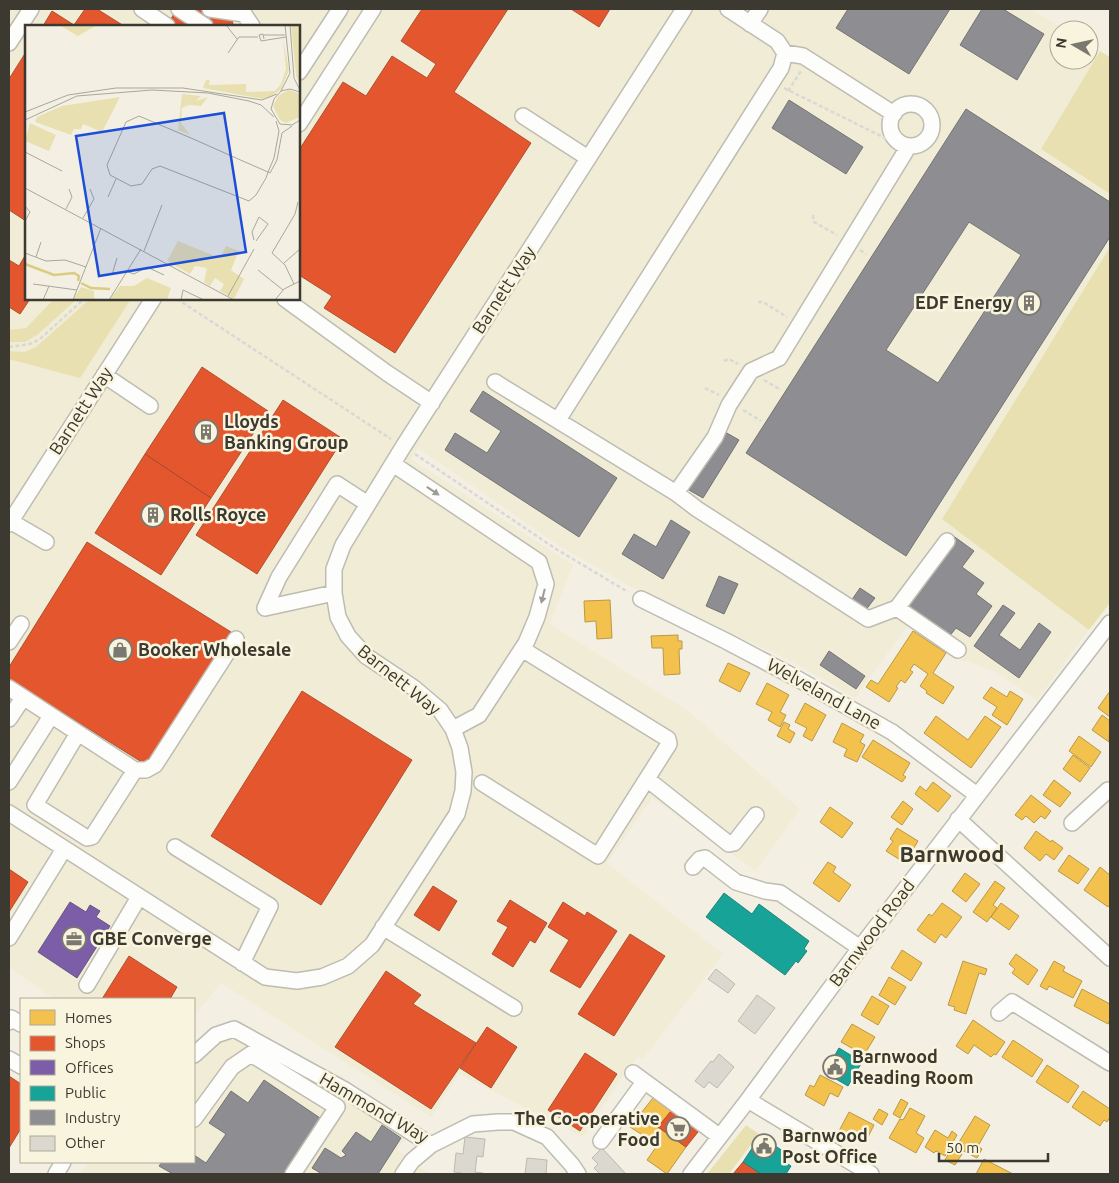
<svg xmlns="http://www.w3.org/2000/svg" width="1119" height="1183" font-family="Ubuntu,sans-serif">
	<style>
		.built { fill: #f0ecd5; fill-rule: evenodd }
		.green { fill: #e9e0b2 }
		.homes { fill: #f2c14e; stroke: #bb9845 }
		.shops { fill: #e4572e; stroke: #b14e2f }
		.offices { fill: #7b5ea7; stroke: #685383 }
		.public { fill: #17a398; stroke: #228379 }
		.industry { fill: #8d8d92; stroke: #747475; fill-rule: evenodd }
		.building { fill: #dbd9cf; stroke: #bcbab0 }
		.lines { fill: none; stroke-linecap: round; stroke-linejoin: round }
		.minor-casing { stroke: #bebcb2; stroke-width: 18 }
		.path { stroke: #d9d8d5; stroke-width: 2.5; stroke-dasharray: 4 2.5; stroke-linecap: butt }
		.minor { stroke: #fdfdfb; stroke-width: 15 }
		.oneway { fill: #9c9b96 }
		.labels { text-anchor: middle; stroke-width: 5; stroke-linejoin: round; paint-order: stroke }
		.street-label { font-size: 18px; fill: #3b3930; stroke: #f9f4dd }
		.poi-label { font-size: 18px; font-weight: bold; fill: #3b3930; stroke: #f9f4dd; text-anchor: start }
		.district-label { font-size: 22px; font-weight: bold; fill: #3b3930; stroke: #f9f4dd }
		.inset-river { fill: none; stroke: #dbcc83; stroke-width: 2.5 }
		.inset-road { fill: none; stroke: #a9a79b; stroke-width: 1 }
		.view { fill: #1d4ed8; fill-opacity: 0.15; stroke: #1d4ed8; stroke-width: 2.5 }
		.inset-edge { fill: none; stroke: #3b3930; stroke-width: 2.5 }
	</style>
	<rect width="100%" height="100%" fill="#f3f0e3"/>
	<path class="built" d="M9 9H1031L1066 30H1059V60H1089V44L1100 51 1041 149 1110 194V247L942 519 1089 630 1037 700 996 672 954 657 909 624 855 698 793 662 626 584 561 547 418 448 411 459 573 565 550 624 688 711 800 809 756 871 652 798 607 863 723 954 643 1059 638 1056 618 1083 583 1137 459 1074 431 1117 221 983 194 1016V999H54L9 967ZM26 26H299V299H26Z
		M239 1033 407 1135 397 1150 429 1174H80L89 1162H194V1062L212 1044Z"/>
	<path class="green" d="M1100 51 1110 57V194L1041 149Z
		M1110 247V603L1089 630 942 519Z
		M54 299H77L37 335 25 342H9V330L26 328Z
		M90 299H131L80 378 9 359V351L25 352 36 347Z
		M746 1125 759 1134 729 1174H707Z"/>
	<path class="homes" d="M610 600 612 638 597 639 596 621 585 622 584 601Z
		M913 631 946 653 933 673 954 687 943 704 926 693 927 691 920 686 928 674 914 664 910 670 913 672 905 683 901 680 896 687 898 688 889 702 866 687 871 680 878 684Z
		M678 635V641H682V649H679L680 674 664 675 663 648H652L651 636Z
		M728 663 750 673 740 692 719 681Z
		M767 683 789 695 780 712 786 715 780 727 768 720 772 712 756 704Z
		M991 687 1007 697 1010 691 1023 699 1007 725 992 715 997 707 983 698Z
		M1110 691V717L1098 708Z
		M805 703 826 715 812 741 803 736 807 728 795 722Z
		M1102 715 1110 721 1109 742 1092 730Z
		M936 716 968 740 985 716 1001 727 971 768 924 733Z
		M784 722 790 725 788 729 795 733 790 743 777 736Z
		M842 723 864 735 860 742 865 745 857 762 844 756 847 749 833 742Z
		M1079 736 1101 752 1091 767 1069 751Z
		M873 740 910 763 903 775 906 777 902 782 862 757Z
		M1073 755 1090 768 1080 782 1063 769Z
		M1054 780 1071 793 1060 807 1043 795Z
		M933 782 951 796 938 812 915 794 920 786 926 791Z
		M1031 795 1051 811 1045 819 1041 816 1034 823 1026 816 1022 820 1015 815Z
		M903 801 913 809 902 825 891 817Z
		M830 807 853 823 842 838 820 822Z
		M897 828 918 841 905 863 886 851 893 841 890 839Z
		M1036 831 1051 842 1052 840 1063 848 1054 860 1046 854 1040 861 1024 848Z
		M1069 855 1089 869 1078 884 1058 871Z
		M828 862 836 867 833 872 851 885 839 902 813 883Z
		M1100 867 1110 875V904L1108 907 1084 890Z
		M965 873 980 884 966 902 952 891Z
		M995 881 1005 888 993 905 997 908 987 922 973 912Z
		M942 903 962 917 946 938 941 934 935 943 917 930 929 914 932 916Z
		M1001 903 1019 916 1009 930 991 917Z
		M902 950 922 963 911 981 891 968Z
		M1016 954 1038 970 1028 985 1012 973 1015 969 1009 964Z
		M963 961 987 969 985 975 979 973 966 1014 954 1010 955 1007 948 1005Z
		M1054 961 1065 967 1063 971 1082 981 1073 998 1049 986 1047 990 1040 986Z
		M889 977 906 987 895 1005 879 995Z
		M1082 989 1110 1004V1019L1108 1024 1074 1006Z
		M872 996 889 1006 878 1025 861 1015Z
		M973 1020 1005 1042 996 1055 994 1054 991 1057 974 1045 968 1054 956 1046Z
		M852 1024 875 1037 864 1055 841 1042Z
		M1013 1040 1043 1060 1032 1077 1002 1057Z
		M1047 1065 1079 1086 1068 1103 1036 1082Z
		M820 1075 843 1087 838 1097 830 1093 824 1106 805 1095 810 1085 814 1087Z
		M1083 1091 1110 1109V1117L1107 1122 1104 1120 1100 1126 1072 1107Z
		M653 1098 671 1111 658 1127 686 1147 667 1174 647 1160 656 1147 653 1145 660 1136 657 1134 651 1142 644 1137 640 1138 641 1134 630 1127Z
		M901 1099 908 1103 900 1118 893 1114Z
		M910 1108 925 1116 916 1133 924 1138 916 1153 889 1138 900 1119 903 1120Z
		M879 1109 888 1114 882 1125 873 1119Z
		M849 1112 874 1125 866 1141 849 1133 848 1135 839 1131Z
		M975 1116 990 1125 978 1146 982 1149 977 1158 956 1147Z
		M935 1130 948 1138 952 1131 957 1135 945 1156 936 1151 934 1153 925 1147Z
		M952 1148 962 1154 955 1165 945 1160Z
		M984 1159 1013 1174H976Z"/>
	<path class="shops" d="M85 9H97L124 26H43L52 11 74 25Z
		M177 9H229L233 24 236 26H176L169 22Z
		M422 9H508L454 92 531 143 395 353 324 308 332 296 299 275V150L343 82 366 96 392 56 427 78 436 64 401 41Z
		M571 9H610L599 27Z
		M26 52V221L9 210V79Z
		M26 254V299H30L20 314 9 307V260L19 266Z
		M202 367 268 411 211 498 145 454Z
		M283 400 343 439 257 574 196 535Z
		M145 454 211 498 161 575 95 533Z
		M87 542 231 632 148 766 9 679V667Z
		M302 691 412 760 321 905 211 836Z
		M9 869 28 882 9 912Z
		M433 886 457 901 439 931 414 915Z
		M510 900 547 923 535 943 530 940 513 967 492 954 508 927 497 921Z
		M563 902 585 916 587 912 617 931 580 988 550 971 569 940 548 927Z
		M630 934 665 956 614 1036 578 1014Z
		M129 956 177 987 170 999H102Z
		M386 971 421 995 413 1004 476 1043 431 1109 335 1047Z
		M487 1027 517 1047 491 1088 460 1068Z
		M585 1053 617 1074 580 1131 548 1110Z
		M9 1076 21 1084V1131L20 1130 9 1148Z
		M671 1111 698 1132 686 1147 658 1127Z
		M743 1162 761 1174H733Z"/>
	<path class="offices" d="M70 902 86 912 90 905 100 911 96 917 110 926 77 978 38 952Z"/>
	<path class="public" d="M724 893 752 914 759 904 809 941 804 949 807 951 798 963 796 961 785 975 706 917Z
		M839 1048 862 1062 848 1086 829 1075 833 1069 828 1067Z
		M760 1136 789 1155 785 1162 791 1166 786 1174H761L743 1162Z"/>
	<path class="industry" d="M848 9H950L909 74 836 28Z
		M982 9H1003L1044 34 1017 80 960 45Z
		M789 100 863 147 846 174 772 128Z
		M966 109 1110 202V237L906 556 746 453ZM969 222 1021 255 938 383 886 350Z
		M483 391 617 478 579 537 445 450 455 433 487 453 501 431 470 411Z
		M725 432 739 440 703 498 689 490Z
		M671 520 690 532 663 579 622 554 634 534 656 547Z
		M952 535 974 551 962 567 984 583 976 594 992 606 970 637 956 628 948 638 903 603Z
		M719 576 738 584 724 614 706 606Z
		M860 588 875 598 865 611 851 601Z
		M1003 605 1015 613 999 635 1020 650 1039 623 1051 632 1019 678 974 646Z
		M829 651 865 676 856 689 820 665Z
		M264 1080 323 1120 287 1174H173L159 1166 162 1162H194V1155L206 1163 226 1134 209 1123 231 1091 248 1103Z
		M382 1125 401 1138 378 1174H322L312 1168 325 1148 341 1158 346 1155 342 1151 356 1132 371 1142Z"/>
	<path class="building" d="M716 969 735 984 728 993 708 979Z
		M757 995 775 1008 755 1034 738 1021Z
		M719 1054 734 1067 717 1088 709 1082 704 1088 695 1081 711 1061 713 1062Z
		M465 1137 485 1139 483 1157 477 1156 475 1172 483 1173V1174H462V1173L454 1172 456 1153 463 1154Z
		M602 1148 626 1174H600L594 1168 598 1164 592 1158Z
		M527 1158 547 1160 546 1174H525Z"/>
	<g class="lines">
		<g class="minor-casing">
			<path id="minor" d="M142 9 167 26
				M179 9 205 26
				M210 9 244 14 252 26
				M750 24 760 9
				M9 43 31 9
				M785 53 803 56 894 114
				M299 72 340 9
				M890 125a21 21 0 1 1 42 0a21 21 0 1 1-42 0Z
				M523 116 588 158
				M299 124 373 9
				M285 299 387 373 432 403
				M104 375 150 406
				M495 382 676 493 697 509 868 619 897 608 958 650
				M558 420 781 68 785 53 777 41 728 9
				M393 464 539 562 546 584 537 617 526 643 479 715 453 729
				M676 493 715 437 729 405 751 371 779 358 907 149 911 146
				M10 521 46 542
				M9 524 153 299
				M641 599 726 641 796 678 892 732 977 795
				M265 608 279 577 337 484 368 504
				M265 608 334 593
				M897 608 947 541
				M9 642 21 624
				M9 688 135 770 92 837 87 838 35 805 78 733
				M9 719 23 698
				M135 770H146L155 765 236 639
				M647 779 729 844 734 843 756 815
				M9 782 51 716
				M482 783 598 856 669 744 668 739 522 649
				M9 813 265 977 297 981 322 977 348 966 372 945 457 814 463 791 464 772 460 748 453 729 440 710 414 688 366 656 348 636 338 617 334 593V569L343 545 403 447 684 9
				M958 819 1110 958
				M1072 823 1108 790
				M175 847 270 906 242 963
				M693 867 700 859 705 858 736 882 765 891 780 893 860 948
				M383 927 514 1008
				M9 938 64 849
				M87 985 139 897
				M999 1013 1012 1002 1110 1063
				M9 1022 11 1018 21 1024
				M194 1055 216 1035 234 1029 345 1090 431 1145
				M9 1059 21 1066
				M633 1073 719 1136
				M748 1100 871 1174
				M194 1119 232 1067 251 1054 337 1107 293 1174
				M601 1141 644 1082
				M56 1174 63 1162
				M403 1174 412 1161 431 1145 473 1124 498 1122H514L547 1137 572 1165 578 1174
				M691 1174 748 1100 860 948 1110 623"/>
		</g>
		<path class="path" d="M784 88 895 143
			M788 91 801 71
			M813 215 814 222 837 235
			M860 250 866 254
			M177 299 391 439
			M758 302H763L787 317
			M9 347 30 344 40 339 84 299
			M724 361 729 359 738 364
			M764 380 781 390
			M705 388 719 395
			M743 410 761 421
			M415 454 556 549 628 592"/>
		<use href="#minor" class="minor"/>
	</g>
	<defs><path id="oneway-solid" d="M-6-.8H1V-3.2L6.5 0L1 3.2V.8H-6Z" transform="scale(1.25)"/></defs>
	<g class="oneway">
		<use href="#oneway-solid" transform="translate(433 491) rotate(34)"/>
		<use href="#oneway-solid" transform="translate(543 596) rotate(104)"/>
	</g>
	<defs>
		<g id="building-ring" transform="scale(1.25)"><circle r="9.5" fill="#f9f4dd" stroke="#7b796f" stroke-width="1.5"/><path d="M-4-6H4V6H1V3H-1V6H-4ZM-2.5-4.3h1.7v1.8h-1.7ZM.8-4.3h1.7v1.8H.8ZM-2.5-1h1.7V.8h-1.7ZM.8-1h1.7V.8H.8Z" fill="#7b796f"/></g>
		<g id="shop-ring" transform="scale(1.25)"><circle r="9.5" fill="#f9f4dd" stroke="#7b796f" stroke-width="1.5"/><path d="M-5-2.5h2.3a2.7 3.5 0 0 1 5.4 0H5L5.5 6h-11ZM-1.5-2.5h3a1.5 2.3 0 0 0-3 0Z" fill="#7b796f"/></g>
		<g id="office-ring" transform="scale(1.25)"><circle r="9.5" fill="#f9f4dd" stroke="#7b796f" stroke-width="1.5"/><path d="M-6-3h4V-5.5h4V-3h4V5H-6ZM-1-4.5V-3h2v-1.5ZM-6 0V1H6V0Z" fill="#7b796f"/></g>
		<g id="civic-ring" transform="scale(1.25)"><circle r="9.5" fill="#f9f4dd" stroke="#7b796f" stroke-width="1.5"/><path d="M-.6-6.5H3V-4.5H.6V-3L4-1V1h2V6H-6V1h2V-1L-.6-3ZM-1.2 2.5V6h2.4V2.5Z" fill="#7b796f"/></g>
		<g id="supermarket-ring" transform="scale(1.25)"><circle r="9.5" fill="#f9f4dd" stroke="#7b796f" stroke-width="1.5"/><path d="M-6-5.5h2.5l.6 2H6L4.5 2H-2.5L-4.4-4H-6ZM-1.5 3.2a1.3 1.3 0 1 0 .1 0ZM3 3.2a1.3 1.3 0 1 0 .1 0Z" fill="#7b796f"/></g>
	</defs>
	<g fill-rule="evenodd">
		<use href="#building-ring" x="1029" y="303"/>
		<use href="#building-ring" x="206" y="432"/>
		<use href="#building-ring" x="153" y="515"/>
		<use href="#shop-ring" x="120" y="650"/>
		<use href="#office-ring" x="74" y="939"/>
		<use href="#civic-ring" x="835" y="1067"/>
		<use href="#supermarket-ring" x="678" y="1129"/>
		<use href="#civic-ring" x="764" y="1146"/>
	</g>
	<g class="labels">
		<g class="street-label">
			<text transform="translate(504 290) rotate(-57)" y="6">Barnett Way</text>
			<text transform="translate(81 411) rotate(-57)" y="6">Barnett Way</text>
			<text transform="translate(399 680) rotate(39)" y="6">Barnett Way</text>
			<text transform="translate(824 694) rotate(29)" y="6">Welveland Lane</text>
			<text transform="translate(872 933) rotate(-53)" y="6">Barnwood Road</text>
			<text transform="translate(374 1108) rotate(30)" y="6">Hammond Way</text>
		</g>
		<g class="poi-label">
			<text x="1012" y="309" text-anchor="end">EDF Energy</text>
			<text x="224" y="428">Lloyds<tspan x="224" dy="21">Banking Group</tspan></text>
			<text x="170" y="521">Rolls Royce</text>
			<text x="138" y="656">Booker Wholesale</text>
			<text x="92" y="945">GBE Converge</text>
			<text x="852" y="1063">Barnwood<tspan x="852" dy="21">Reading Room</tspan></text>
			<text x="660" y="1125" text-anchor="end">The Co-operative<tspan x="660" dy="21">Food</tspan></text>
			<text x="782" y="1142">Barnwood<tspan x="782" dy="21">Post Office</tspan></text>
		</g>
		<g class="district-label">
			<text x="952" y="862">Barnwood</text>
		</g>
	</g>
	<g transform="translate(25 25)">
		<rect width="275" height="275" fill="#f3f0e3"/>
		<path d="M34 0H72L53 11ZM266 0H275V60L271 51ZM258 14 264 45 256 64 246 72 238 74 178 63 181 55H185L184 60 221 59V67L250 66 256 59 261 44ZM264 65 275 69V92L261 98 255 95 248 81 254 70ZM157 69 176 71 171 76 183 72 176 81 165 80 158 83 169 76 157 83 156 98 165 110 153 105ZM95 72 77 107 58 99 56 104H49L46 110 10 97 12 92 37 81ZM5 98 31 110 24 126 0 116ZM153 216 195 233 201 221 214 226 206 245 219 254 209 274 195 266 199 259 190 253 185 261 179 257 182 243 170 241 165 249 142 236ZM122 253 146 263 142 275H84L95 261H109ZM56 262 69 266V273L75 275H48Z" fill="#e9e0b2"/>
		<path class="inset-river" d="M0 239 29 250 49 248 54 251 53 256M56 258 66 263 85 264"/>
		<path class="inset-road" d="M201 0 212 14M265 0 269 53 275 65M239 10H260M239 14 238 9 234 10 236 16 261 12M203 28 214 12H233M256 66 265 48 260 0M275 67 265 64 256 66 249 74 246 84 255 99 267 100 275 95M0 87 43 70 91 63H158L237 75 252 69M0 95 52 71 127 65 183 68 224 76 236 80 249 92M0 127 37 146M245 148 243 147 220 137 166 113 114 91 101 97 82 140 85 150 106 161 117 159 127 144 135 141 224 176 231 170 241 153 243 147 249 133 254 106 251 96M245 148 252 135 257 108 267 101M0 163 209 275M83 172 91 154M0 181 5 187 0 196M41 184 47 172 44 164M58 193 69 174 65 164M229 215 227 207 234 192 243 199 231 216M119 226 137 180M0 228 21 236 40 235 61 242M11 232 16 217M259 238 275 224M233 245 258 265M101 246 109 249 122 242 139 250M87 250 92 233M8 259 52 265M269 259 260 240 247 228 270 189 273 177M203 271 229 224M18 275 24 261M48 275 76 203M84 275 116 224M156 275 158 265 179 275M250 275 259 264 275 256"/>
		<path class="view" d="M199 88 221 227 74 251 51 111Z"/>
		<rect width="275" height="275" class="inset-edge"/>
	</g>
	<rect width="1119" height="1183" fill="none" stroke="#3b3930" stroke-width="20"/>
	<rect x="20" y="998" width="175" height="165" fill="#f9f4dd" stroke="#ada998"/>
	<rect x="30" y="1010" width="25" height="15" fill="#f2c14e" stroke="#ada998"/>
	<text x="65" y="1023" font-size="15" fill="#3b3930">Homes</text>
	<rect x="30" y="1036" width="25" height="15" fill="#e4572e" stroke="#ada998"/>
	<text x="65" y="1048" font-size="15" fill="#3b3930">Shops</text>
	<rect x="30" y="1060" width="25" height="15" fill="#7b5ea7" stroke="#ada998"/>
	<text x="65" y="1073" font-size="15" fill="#3b3930">Offices</text>
	<rect x="30" y="1086" width="25" height="15" fill="#17a398" stroke="#ada998"/>
	<text x="65" y="1098" font-size="15" fill="#3b3930">Public</text>
	<rect x="30" y="1110" width="25" height="15" fill="#8d8d92" stroke="#ada998"/>
	<text x="65" y="1123" font-size="15" fill="#3b3930">Industry</text>
	<rect x="30" y="1136" width="25" height="15" fill="#dbd9cf" stroke="#ada998"/>
	<text x="65" y="1148" font-size="15" fill="#3b3930">Other</text>
	<g transform="translate(1074 45) rotate(279)"><circle r="24" fill="#f9f4dd" stroke="#ada998"/>
	<path d="M0-4L9 19L0 12L-9 19Z" fill="#7b796f"/>
	<text y="-8" font-size="14" font-weight="bold" text-anchor="middle" fill="#3b3930">N</text>
	</g>
	<path d="M939 1153v8h109v-8" fill="none" stroke="#3b3930" stroke-width="2.5"/>
	<text x="946" y="1153" font-size="15" fill="#3b3930" stroke="#f9f4dd" stroke-width="4" paint-order="stroke">50 m</text>
</svg>
